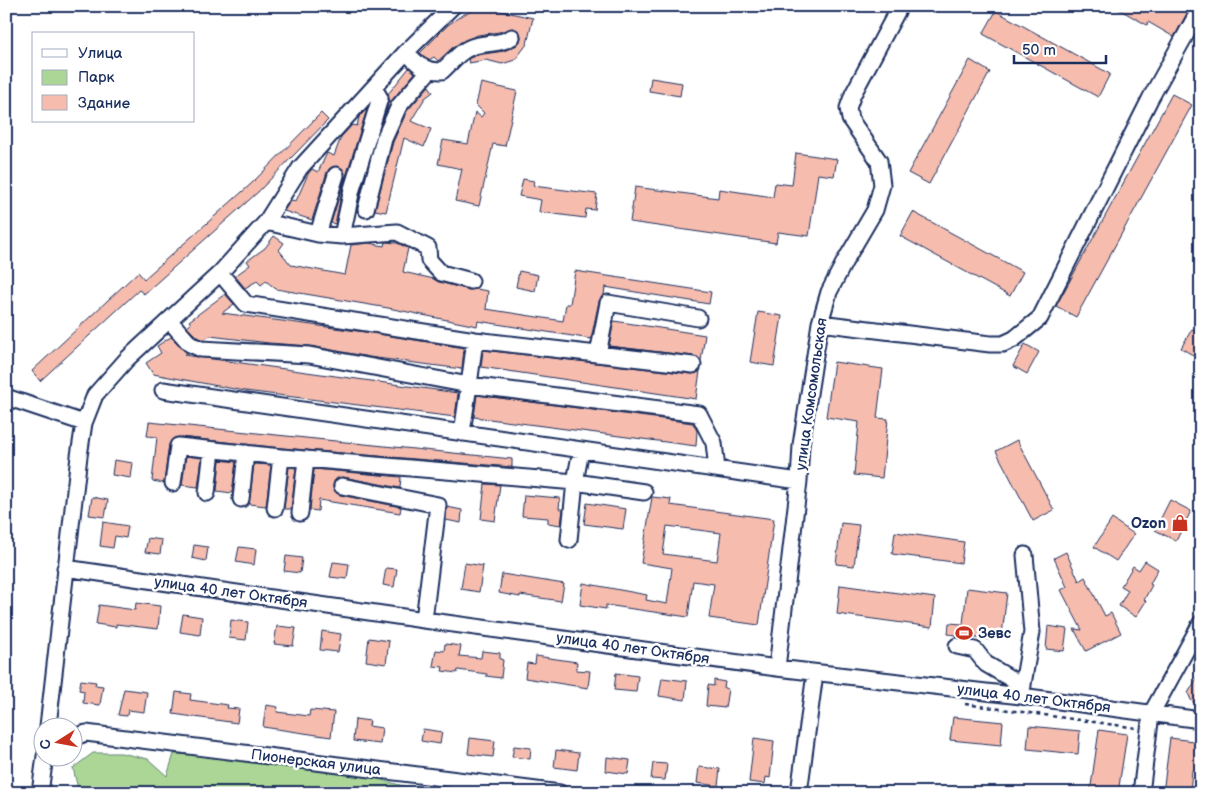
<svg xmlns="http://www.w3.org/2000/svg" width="1207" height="799" font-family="'Balsamiq Sans',sans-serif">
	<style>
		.green { fill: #abd695; stroke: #63827a }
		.building { fill: #f6bcae; stroke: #1b2f5e; fill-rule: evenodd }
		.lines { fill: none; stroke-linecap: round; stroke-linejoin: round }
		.minor-casing { stroke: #1b2f5e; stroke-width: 19 }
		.path { stroke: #1b2f5e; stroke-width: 2.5; stroke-dasharray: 4 4; stroke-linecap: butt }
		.minor { stroke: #fff; stroke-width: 15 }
		.labels { text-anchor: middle; stroke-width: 5; stroke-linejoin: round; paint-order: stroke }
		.street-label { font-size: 15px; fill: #1b2f5e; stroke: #fff }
		.poi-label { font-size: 15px; font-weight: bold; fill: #1b2f5e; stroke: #fff; text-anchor: end }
	</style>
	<rect width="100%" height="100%" fill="#fff"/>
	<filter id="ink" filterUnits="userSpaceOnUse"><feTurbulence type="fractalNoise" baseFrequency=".02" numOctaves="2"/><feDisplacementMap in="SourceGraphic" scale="10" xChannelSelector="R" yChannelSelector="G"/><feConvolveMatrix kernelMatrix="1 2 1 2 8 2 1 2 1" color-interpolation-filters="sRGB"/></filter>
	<g filter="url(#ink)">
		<path class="green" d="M93 753H121L148 759 167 776 174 754 241 757 367 776 407 787 483 793H79L73 768Z"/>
		<path class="building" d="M1113 6H1191L1174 37 1148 22 1147 25Z
			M492 9 533 18 527 44 515 60 502 64 486 60 469 63 468 59 477 55 504 51 517 45 520 41 521 37 520 32 513 28 499 32 478 35 465 40 452 48 438 61 434 57 429 60 420 53 448 25 462 15 475 10Z
			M996 11 1110 74 1098 97 983 34Z
			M970 60 990 72 929 184 908 173Z
			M409 68 415 73 392 100 385 115 389 100 388 94Z
			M651 78 682 83 680 96 649 91Z
			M481 83 517 91 505 146 493 144 479 206 455 201 462 169 438 164 443 140 468 144 475 112 481 117 484 113 476 105Z
			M429 86 433 92 425 98 411 121 431 129 424 147 404 138 386 212 375 210 393 142 407 111Z
			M1172 94 1192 105 1076 317 1056 306Z
			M367 109 343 186 335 224 331 223 345 177 343 169 338 166 330 168 327 172 312 220 284 211 291 200 296 201 308 174 312 169 318 172 327 153 334 156 341 137 352 125 357 126 359 117Z
			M321 113 328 120 258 192 144 294 139 290 40 381 32 371 138 272 144 279 251 184Z
			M796 153 837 159 834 176 818 174 809 236 778 232 776 243 630 222 635 187 718 198 719 189 773 197 775 183 792 185Z
			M523 179 534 181 533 186 597 194 595 210 586 209 585 218 539 212 541 200 519 196Z
			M913 212 1023 272 1010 296 900 236Z
			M274 236 284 243 279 250 291 265 345 275 351 245 369 243 384 246 385 242 397 243 408 248 403 272 434 279 439 282 469 290 476 289 488 291 486 309 563 321 566 304H570L575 271 711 292 709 304 605 287 604 295 599 301 591 339 478 321 477 326 388 308 276 289 266 281 261 285 257 281 245 288 235 276 250 265 247 261 265 248Z
			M519 271 538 275 535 291 516 287Z
			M225 294 234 304 222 313 372 333 464 348 462 369 369 357 311 346 269 343 210 336 203 340 196 336 187 327 191 324 189 321Z
			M758 312 782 316 774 366 750 362Z
			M614 321 705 335 701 361 694 356 609 346Z
			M1192 329 1201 334V360L1181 348Z
			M171 337 187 353 184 355 458 393 455 417 245 391 153 374 146 363 161 353 157 346Z
			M1025 344 1039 352 1027 374 1013 366Z
			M483 350 692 374 700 371 696 399 481 367Z
			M834 362 883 369 877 418 888 419 882 478 854 475 859 422 826 417Z
			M477 395 693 423 697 431 696 446 474 417Z
			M149 422 512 459V467L282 448 179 437 174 438 169 444 164 483 152 481 157 437 147 436Z
			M1017 440 1054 510 1033 521 996 451Z
			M186 456 202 458 198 487 182 485Z
			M114 460 133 463 131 478 112 475Z
			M220 460 236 462 232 493 217 491Z
			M254 464 271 465 266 506 249 504Z
			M289 467 296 468 291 509H284Z
			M314 469 401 477 400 488 343 477 335 480 333 485V489L340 495 401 507 400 513 319 500 318 511 310 510Z
			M485 484 500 485 495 521 481 519Z
			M524 495 560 498 559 509H563L561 525 548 523V518L522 516Z
			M92 497 108 500 105 517 89 515Z
			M652 497 671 499 670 505 774 519 759 625 709 618 714 584 693 581 688 617 606 605V609L580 605 583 583 647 595 646 600 667 604 672 568 641 563ZM667 526 721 533 717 561 663 554Z
			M1170 500 1191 511 1176 541 1155 530Z
			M587 503 626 509 623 529 584 524Z
			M447 507 462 510 461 523 446 520Z
			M1112 519 1134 534 1116 561 1094 547Z
			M103 522 128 526 126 538 115 536 113 548 100 546Z
			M841 523 859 525 854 566 836 564Z
			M895 532 964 542 961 563 892 554Z
			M148 538 162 540 160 554 145 552Z
			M194 545 208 547 206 561 192 558Z
			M239 547 256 549 254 565 236 562Z
			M1066 552 1079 581 1085 577 1105 616 1111 613 1121 633 1086 651 1074 629 1082 630 1061 590 1067 587 1054 558Z
			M286 556 302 558 300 573 284 571Z
			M1145 561 1158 569 1150 584 1152 585 1144 600 1146 601 1136 617 1119 606 1128 590 1121 586 1133 566 1139 570Z
			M333 562 349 564 347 579 330 577Z
			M465 563 483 566 479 592 461 589Z
			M386 568 397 569 394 587 383 585Z
			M502 574 564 584 561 601 520 595V597L499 593Z
			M840 585 935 598 932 627 837 614Z
			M967 588 1007 593 1002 635 992 634 991 640 948 634 949 623 963 624Z
			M136 603 160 606 158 629 116 624V627L96 624 99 605 135 610Z
			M183 614 202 617 200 635 180 632Z
			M231 620 248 622 246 640 229 638Z
			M277 626 296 628 293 646 274 644Z
			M1048 626 1067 629 1064 651 1046 649Z
			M322 631 341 634 338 652 320 650Z
			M369 638 389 641 386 664 366 661Z
			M445 644 461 646 459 656 481 658 482 651 500 653V659L503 660 501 678 486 676 487 674 458 670 457 673 442 671 443 667 433 666 436 650 444 651Z
			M536 656 577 662 576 670 590 671 588 688 525 678 527 663 535 664Z
			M1201 672V709L1191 700 1188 693Z
			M616 673 638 676 636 692 614 690Z
			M662 678 687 681 685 700 659 696Z
			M81 680 96 682 95 685 103 686 100 705 83 703 84 691 79 690Z
			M714 680 725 682 724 688 728 689 725 708 706 706 708 685 714 686Z
			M124 689 147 692 144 712 128 710 127 716 118 715Z
			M176 692 191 694 190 700 228 705 227 708 239 709 237 723 173 714Z
			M266 705 278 707 277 712 309 716 310 710 334 712 331 737 263 727Z
			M953 717 1003 722 1001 745 950 740Z
			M355 719 370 721 369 726 382 728 380 744 353 741Z
			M1029 726 1080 731 1078 754 1027 749Z
			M423 729 442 732 440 744 421 741Z
			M1099 730 1127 734 1118 793H1090Z
			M470 738 495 741 493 757 468 754Z
			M754 738 774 741 770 778 766 777 765 784 749 782Z
			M1170 738 1201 742V771L1192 770 1190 793H1163Z
			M514 746 531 748 530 759 512 757Z
			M556 750 579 753 577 770 554 767Z
			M607 757 630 760 628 774 606 771Z
			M653 763 667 764 665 780 651 779Z
			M699 767 720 769 718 786 697 783Z"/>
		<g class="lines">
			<g class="minor-casing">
				<path id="minor" d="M406 52C419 65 423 71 442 71 450 64 459 52 469 48 483 41 499 46 512 37
					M366 209 384 139 399 106 429 71
					M266 222 318 234 342 236 397 232 428 248 429 260 441 273 471 281
					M318 234 336 175
					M342 236 352 189 380 98 374 88
					M220 273 246 304 475 340 693 365
					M169 320 190 344 201 349 309 355 469 385 475 340
					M820 323 990 344H1003L1014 339 1040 318 1150 99 1201 7
					M598 354 608 303 698 318
					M163 390 799 481
					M6 397 84 423
					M462 433 469 385 699 414 714 443 717 469
					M173 483 178 446 281 457 575 482 644 492
					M342 486 438 505 424 620
					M207 493 212 450
					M241 499 246 453
					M275 508 281 457
					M300 513 306 459
					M569 540 575 482 581 450
					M65 568 424 620 777 668 1021 696 1201 720
					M957 646 975 650 986 664 1023 686
					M777 668 799 481 801 445 820 323 829 292 845 261 875 210 882 185 879 161 850 119 848 108 853 94 900 6
					M1021 696 1032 632 1025 555
					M48 726 79 456 84 423 95 395 127 359 220 273 266 222 300 168 406 52 453 6
					M72 738 86 733 560 793
					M40 793 45 756
					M799 793 815 673
					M1141 793 1151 714 1201 623"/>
			</g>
			<path class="path" d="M965 704 1137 728"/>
			<use href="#minor" class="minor"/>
		</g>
	</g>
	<defs>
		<g id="shop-bare" transform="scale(1.35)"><path d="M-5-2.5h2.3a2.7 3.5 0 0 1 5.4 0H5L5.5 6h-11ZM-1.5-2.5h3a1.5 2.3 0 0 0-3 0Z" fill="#c8321e" stroke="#fff" stroke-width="2.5" paint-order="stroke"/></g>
		<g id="stadium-bare" transform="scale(1.35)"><path d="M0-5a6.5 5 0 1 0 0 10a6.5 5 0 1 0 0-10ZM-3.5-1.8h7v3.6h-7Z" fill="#c8321e" stroke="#fff" stroke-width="2.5" paint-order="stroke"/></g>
	</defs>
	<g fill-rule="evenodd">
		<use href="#shop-bare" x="1180" y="523"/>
		<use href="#stadium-bare" x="964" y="633"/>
	</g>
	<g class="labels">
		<g class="street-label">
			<text transform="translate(811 394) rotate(-82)" y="5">улица Комсомольская</text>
			<text transform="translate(231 592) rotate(8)" y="5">улица 40 лет Октября</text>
			<text transform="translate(633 648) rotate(8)" y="5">улица 40 лет Октября</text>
			<text transform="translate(1034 698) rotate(7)" y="5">улица 40 лет Октября</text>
			<text transform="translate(316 762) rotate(7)" y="5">Пионерская улица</text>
		</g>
		<g class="poi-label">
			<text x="1166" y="528">Ozon</text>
			<text x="978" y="638" text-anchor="start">Зевс</text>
		</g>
	</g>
	<rect width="1207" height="799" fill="none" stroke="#fff" stroke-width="25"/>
	<rect x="12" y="12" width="1182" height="774" fill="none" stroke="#1b2f5e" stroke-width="2" filter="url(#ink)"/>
	<rect x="32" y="32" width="162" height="90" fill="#ffffff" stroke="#a4acbf"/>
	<rect x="42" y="49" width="25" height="8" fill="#ffffff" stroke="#a4acbf"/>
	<text x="78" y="58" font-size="15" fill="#1b2f5e">Улица</text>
	<rect x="42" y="70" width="25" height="15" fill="#abd695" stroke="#a4acbf"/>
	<text x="78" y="82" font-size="15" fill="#1b2f5e">Парк</text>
	<rect x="42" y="95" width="25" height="15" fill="#f6bcae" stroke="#a4acbf"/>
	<text x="78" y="108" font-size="15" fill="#1b2f5e">Здание</text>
	<g transform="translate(58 742) rotate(259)"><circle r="24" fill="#ffffff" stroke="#a4acbf"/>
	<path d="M0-4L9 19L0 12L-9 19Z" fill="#c8321e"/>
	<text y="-8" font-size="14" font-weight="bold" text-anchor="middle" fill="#1b2f5e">С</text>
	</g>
	<path d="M1014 55v8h92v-8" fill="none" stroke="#1b2f5e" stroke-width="2.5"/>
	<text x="1022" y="55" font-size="15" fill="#1b2f5e" stroke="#ffffff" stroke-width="4" paint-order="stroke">50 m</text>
</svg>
